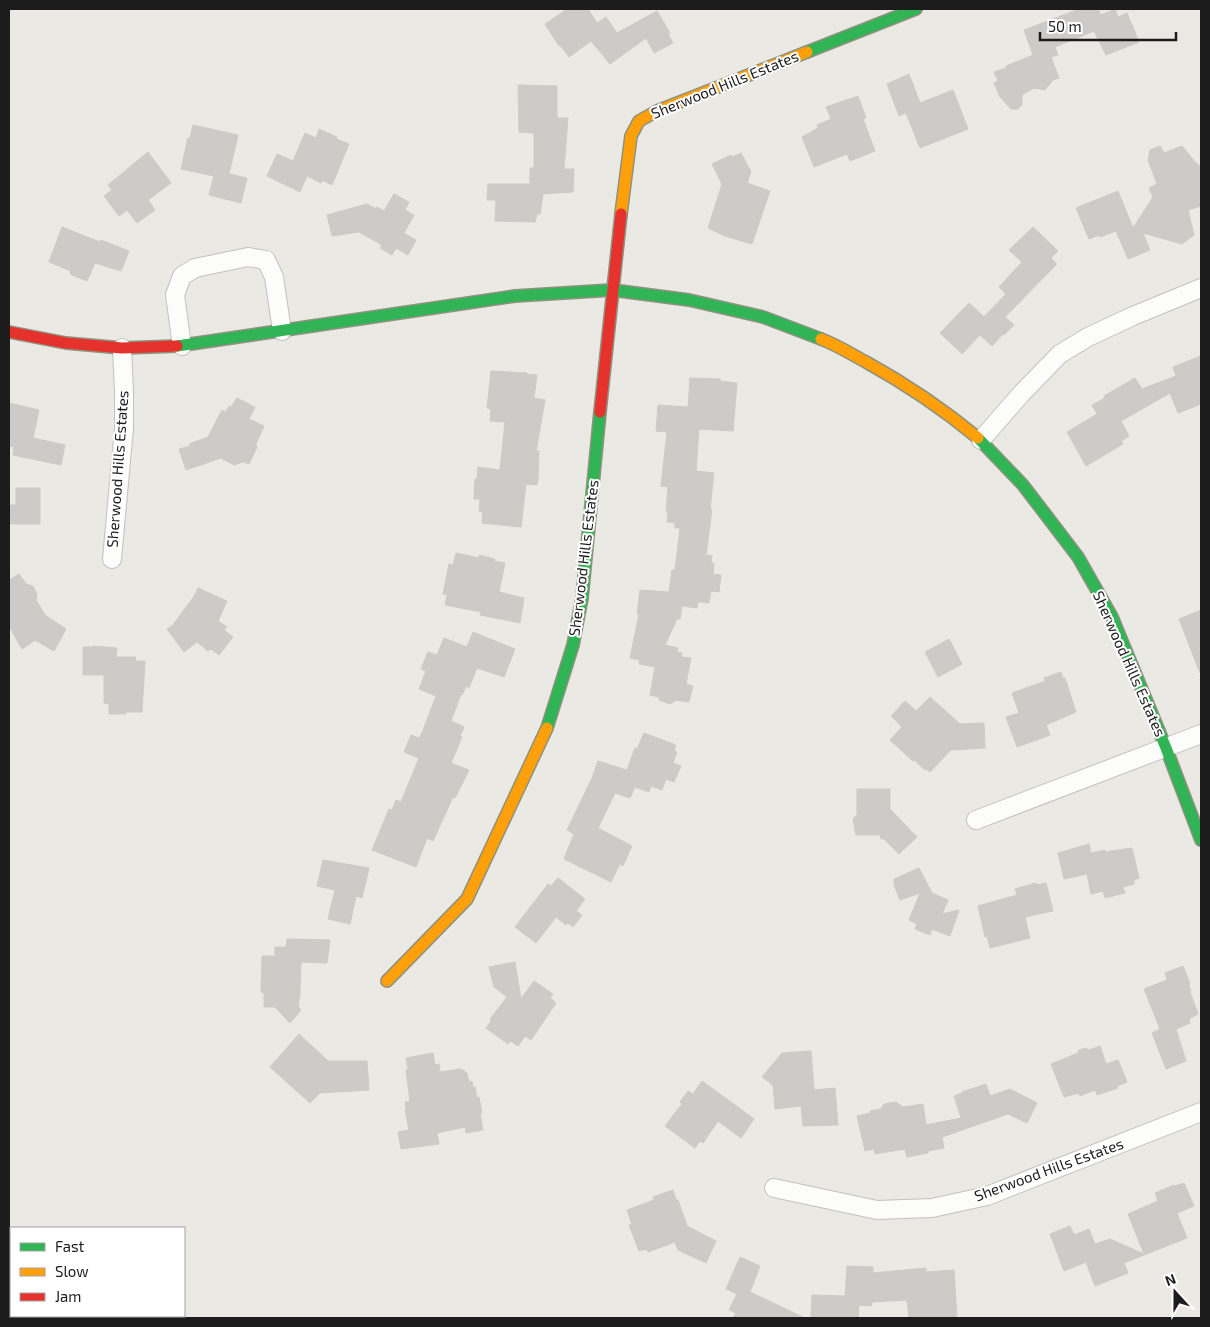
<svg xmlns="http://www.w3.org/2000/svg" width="1210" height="1327" font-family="'Exo 2',sans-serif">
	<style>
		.building { fill: #cdcbc7; stroke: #cdcbc6 }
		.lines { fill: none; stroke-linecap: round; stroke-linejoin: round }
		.street-casing { stroke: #c1c1bf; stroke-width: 20 }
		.fast-casing { stroke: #8f927e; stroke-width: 14 }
		.slow-casing { stroke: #8f927e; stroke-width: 14 }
		.jam-casing { stroke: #8f927e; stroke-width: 14 }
		.street { stroke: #fcfcfb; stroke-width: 18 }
		.fast { stroke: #30b455; stroke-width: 11 }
		.slow { stroke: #ff9f0a; stroke-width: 11 }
		.jam { stroke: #e5322d; stroke-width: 11 }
		.labels { text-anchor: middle; stroke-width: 4; stroke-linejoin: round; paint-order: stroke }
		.street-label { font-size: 15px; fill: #1c1c1c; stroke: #fff }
	</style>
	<rect width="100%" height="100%" fill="#eae9e4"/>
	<path class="building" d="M567 9H588L597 23 606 17 617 33 657 11 670 33 668 34 673 43 654 53 646 38 610 64 591 41 569 57 560 45 559 46 545 24Z
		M1079 9H1098L1101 15 1115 9 1118 17 1127 13 1139 42 1106 55 1094 31 1055 47 1058 55 1051 57 1059 78 1053 80 1045 90 1034 88 1022 95V105L1018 109H1011L1000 97 994 83 998 81 994 72 1006 68V66L1033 55 1024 30Z
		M909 74 920 103 953 90 968 129 920 148 906 113 899 116 887 84Z
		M518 85 557 86V118H568L564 169H574L573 192 543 194 540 214H537L535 222 495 221 496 200H487L488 184H530V168H534V133L519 132Z
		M858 96 866 118 863 119 875 151 850 161 847 154 814 167 802 137 818 128 817 125 831 119 826 107Z
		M193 125 238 135 229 174 247 178 241 203 209 195 214 176 181 169 188 138H190Z
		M319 129 337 137 336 139 349 144 332 185 322 180 321 183 307 176 300 192 267 176 277 154 293 161 305 133 316 138Z
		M1160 146 1164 153 1182 146 1196 163 1201 167V206L1188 210 1194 235 1182 244 1143 233 1150 250 1128 259 1116 231 1100 237 1099 235 1089 239 1076 208 1118 191 1133 228 1153 197 1149 188 1157 184 1148 160 1150 150Z
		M148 152 171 183 148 200 155 210 137 223 127 210 119 216 104 196 112 190 108 185Z
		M741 153 751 172 747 183 770 191 752 244 725 236 708 228 722 184 712 164 731 155 732 157Z
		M394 194 409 202 405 210 414 215 404 233 416 240 408 255 396 248 392 255 380 248 382 245 359 232 332 236 327 215 367 204 376 209 377 207 384 211Z
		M62 227 100 242 101 240 129 251 121 271 95 263 87 281 70 274 71 271 49 262Z
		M1033 227 1058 251 1051 258 1057 264 1005 317 1014 325 1004 335 1003 334 992 346 980 335 962 354 940 333 969 303 984 317 1006 294 999 287 1022 262 1009 250Z
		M1201 356V404L1178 413 1170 393 1121 421 1129 436 1121 441 1123 444 1086 466 1067 432 1097 414 1092 405 1105 398 1104 396 1135 378 1142 389 1176 376 1173 367Z
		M491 371 527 373V374L537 375 534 398 545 400 536 451H539L538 479 537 485 526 484 521 527 482 523 483 512 479 511 480 499H474L475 479H477L478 467 500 470 505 422 490 421 491 409 487 408Z
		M690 378 720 379V381L737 383 733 431 699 429 696 471 714 473 710 509H712L706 555 712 556 711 563H714L713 574 721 575 719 592 711 591 709 603 698 602 697 608 682 606 680 619H677L665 645 678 648 677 652 682 653 681 657 691 658 686 684 693 686 689 702 676 700 670 704 659 700V697L650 695 655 667 639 664 640 660 630 658 639 614H637L640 590 669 592 672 570H675L680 528H675V523L667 522 668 511H666L668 487 661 486 667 432 656 431 658 405 688 407Z
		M237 398 255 407 249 419 264 426 256 444 257 447 249 464 243 462 234 465 221 458 186 470 179 449 190 446 189 444 208 437 222 410 226 412 229 406 231 407Z
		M9 403 39 410 33 438 65 445 61 465 13 455 14 447 9 446Z
		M16 488H40V524H9V505H16Z
		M456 553 479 558V555L495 559 494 561 505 563 499 592 524 598 520 623 480 615 481 612 445 605 447 595 443 594 449 564 453 565Z
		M19 574 26 584 33 586 37 594 36 600 45 615 66 629 54 651 35 640 22 649 9 626V580Z
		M198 588 227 601 218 621 227 627 224 630 233 637 219 655 211 649 208 651 197 642 184 652 167 629 172 626 195 595Z
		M1201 610V673H1200L1179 619Z
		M473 632 515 649 504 677 477 668 469 688 466 686 462 695 461 694 451 721 464 727 460 736 462 737 451 763 469 770 455 798 453 797 433 841 427 838 416 867 372 850 389 809 392 810 396 800 401 802 419 758 404 752 411 735 419 738 422 733 436 696 419 689 426 671 421 669 428 652 437 655 444 638 467 647Z
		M949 639 962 664 938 677 925 652Z
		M93 646 117 648 116 657H136L135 661H145L142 712H126V714H109V704L104 703V675H83V647H93Z
		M1061 672 1063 679 1065 678 1076 712 1046 725 1050 735 1017 747 1006 717 1019 713 1012 693 1045 681 1044 678Z
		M930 697 960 724 984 723 985 748 951 750 930 772 926 769 925 770 914 760 913 761 890 740 902 727 891 716 905 701 916 711Z
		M644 733 676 745 674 751 677 752 673 763 681 766 674 782 666 779 662 790 651 786 649 792 635 787 630 798 615 793 598 828 632 846 623 866 620 864 611 882 564 859 574 834 567 830 592 778 598 761 627 770 635 748 637 749Z
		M857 789H890V809L917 837 899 854 884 839H881L880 835H856L853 819 857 815Z
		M1089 844 1091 853 1105 850V852L1132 848 1139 878 1134 880V884L1123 887 1125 893 1105 898 1103 891 1091 894 1087 874 1064 879 1058 853Z
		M323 860 369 868 362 898 356 896 350 924 328 919 335 890 317 886Z
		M919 868 932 893 948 900 942 914 959 910 950 936 932 929 930 935 915 929 917 924 909 920 920 893 900 900 894 885V879Z
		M558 878 585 899 576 911 582 915 573 927 568 923 566 925 556 917 536 943 515 927 548 884 551 886Z
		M1036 883V885L1046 883 1053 911 1025 917 1030 938 990 948 987 936 985 937 978 906 1017 895 1015 889Z
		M287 939 330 940 327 963 301 962 300 994 298 1006 301 1010 290 1023 275 1007H264V993L261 992 262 956H275V947H286Z
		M515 962 521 999 534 981 553 994 550 998 556 1003 531 1040 525 1036 518 1046 510 1041 508 1044 486 1028 492 1020 490 1019 507 997 494 987 489 967Z
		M1183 966 1190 984 1189 985 1191 991 1190 992 1198 1014 1189 1019 1190 1023 1176 1029 1186 1061 1166 1069 1152 1033 1160 1029 1144 989 1167 980 1165 973Z
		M299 1034 328 1061H367L369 1090 320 1093 310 1103 270 1067Z
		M1100 1046 1106 1064 1118 1060 1127 1082 1117 1086 1118 1088 1097 1095 1095 1090 1080 1096 1079 1093 1064 1097 1051 1064 1078 1053 1079 1050 1086 1048 1089 1050Z
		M811 1051 814 1090 835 1088 838 1125 803 1126 801 1106 775 1109 773 1085 762 1077 782 1053Z
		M433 1053 435 1065 439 1064 440 1072 461 1069 467 1073 469 1082 472 1081 473 1088 475 1087 477 1098 479 1097 482 1113 480 1114 483 1130 466 1133 465 1127 437 1133 439 1144 401 1149 398 1132 409 1130 405 1110 406 1109 405 1102 410 1101 406 1070 408 1069 406 1058Z
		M702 1081 754 1119 741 1138 718 1121 703 1143 700 1141 695 1148 665 1126 682 1104 680 1102 688 1091 693 1094Z
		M986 1084 990 1096 1010 1089 1037 1103 1027 1123 1008 1114 942 1137 944 1148 928 1151V1153L907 1157 905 1149 875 1154 874 1149 865 1151 857 1116 871 1113 870 1111 881 1109 884 1104 896 1102 903 1107 923 1104 926 1125 961 1118 954 1096 962 1093V1092Z
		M1184 1183 1194 1206 1177 1213 1187 1238 1124 1263 1128 1273 1095 1286 1086 1262 1064 1271 1050 1234 1070 1226 1074 1235 1089 1229 1095 1244 1110 1239 1144 1254 1128 1214 1158 1201 1155 1193 1174 1185 1175 1186Z
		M673 1190 676 1200H678L687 1226 716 1241 706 1263 678 1250 675 1242 648 1252 647 1249 639 1251 629 1225H632L627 1210 654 1200 653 1197Z
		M740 1257 760 1266 750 1292 805 1318H733L736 1313 729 1310 737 1294 726 1289Z
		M847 1266 873 1267V1273L926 1268V1272L954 1270 957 1318H909L907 1300 872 1302 871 1306 859 1305 858 1318H811L812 1295 845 1296Z"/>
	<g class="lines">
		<g class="street-casing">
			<path id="street" d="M182 346 175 295 182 276 195 268 248 257 266 260 274 277 282 331
				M981 440 1022 393 1060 354 1088 337 1133 316 1201 288
				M112 559 124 428V392L122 348
				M976 820 1201 734
				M774 1188 877 1210 932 1208 987 1196 1201 1112"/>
		</g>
		<g class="fast-casing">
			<path id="fast" d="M807 52 916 9
				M177 346 515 296 612 290 689 300 763 317 821 339
				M978 438 1023 485 1078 557 1112 617 1166 748 1201 840
				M547 728 573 645 582 598 600 412"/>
		</g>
		<g class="slow-casing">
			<path id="slow" d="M621 214 631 136 639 121 657 111 807 52
				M821 339C837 345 851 354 866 362 906 384 943 409 978 438
				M387 981 467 899 547 728"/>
		</g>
		<g class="jam-casing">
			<path id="jam" d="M9 332 66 343 122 348 177 346
				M600 412 621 214"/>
		</g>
		<use href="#street" class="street"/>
		<use href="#fast" class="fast"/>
		<use href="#slow" class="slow"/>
		<use href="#jam" class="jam"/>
	</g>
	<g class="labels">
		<g class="street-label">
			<text transform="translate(725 85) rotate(-22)" y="5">Sherwood Hills Estates</text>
			<text transform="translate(118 469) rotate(-86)" y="5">Sherwood Hills Estates</text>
			<text transform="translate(584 558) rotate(-83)" y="5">Sherwood Hills Estates</text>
			<text transform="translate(1129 664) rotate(66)" y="5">Sherwood Hills Estates</text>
			<text transform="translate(1049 1170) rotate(-20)" y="5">Sherwood Hills Estates</text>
		</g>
	</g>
	<rect width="1210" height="1327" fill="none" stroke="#1c1c1c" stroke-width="20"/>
	<rect x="10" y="1227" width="175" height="90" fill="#ffffff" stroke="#a4a4a4"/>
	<rect x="20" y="1243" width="25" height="8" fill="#30b455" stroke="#a4a4a4"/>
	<text x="55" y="1252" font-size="15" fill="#1c1c1c">Fast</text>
	<rect x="20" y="1268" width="25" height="8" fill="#ff9f0a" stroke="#a4a4a4"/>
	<text x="55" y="1277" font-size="15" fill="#1c1c1c">Slow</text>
	<rect x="20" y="1293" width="25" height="8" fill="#e5322d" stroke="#a4a4a4"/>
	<text x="55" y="1302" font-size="15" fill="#1c1c1c">Jam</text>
	<g transform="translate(1175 1292) rotate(339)" stroke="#ffffff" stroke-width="4" paint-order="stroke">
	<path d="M0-4L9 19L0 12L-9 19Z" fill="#1c1c1c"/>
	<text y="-8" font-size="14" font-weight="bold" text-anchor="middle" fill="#1c1c1c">N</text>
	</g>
	<path d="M1040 32v8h136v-8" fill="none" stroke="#1c1c1c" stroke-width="2.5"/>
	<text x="1048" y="32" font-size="15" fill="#1c1c1c" stroke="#ffffff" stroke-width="4" paint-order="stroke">50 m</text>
</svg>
